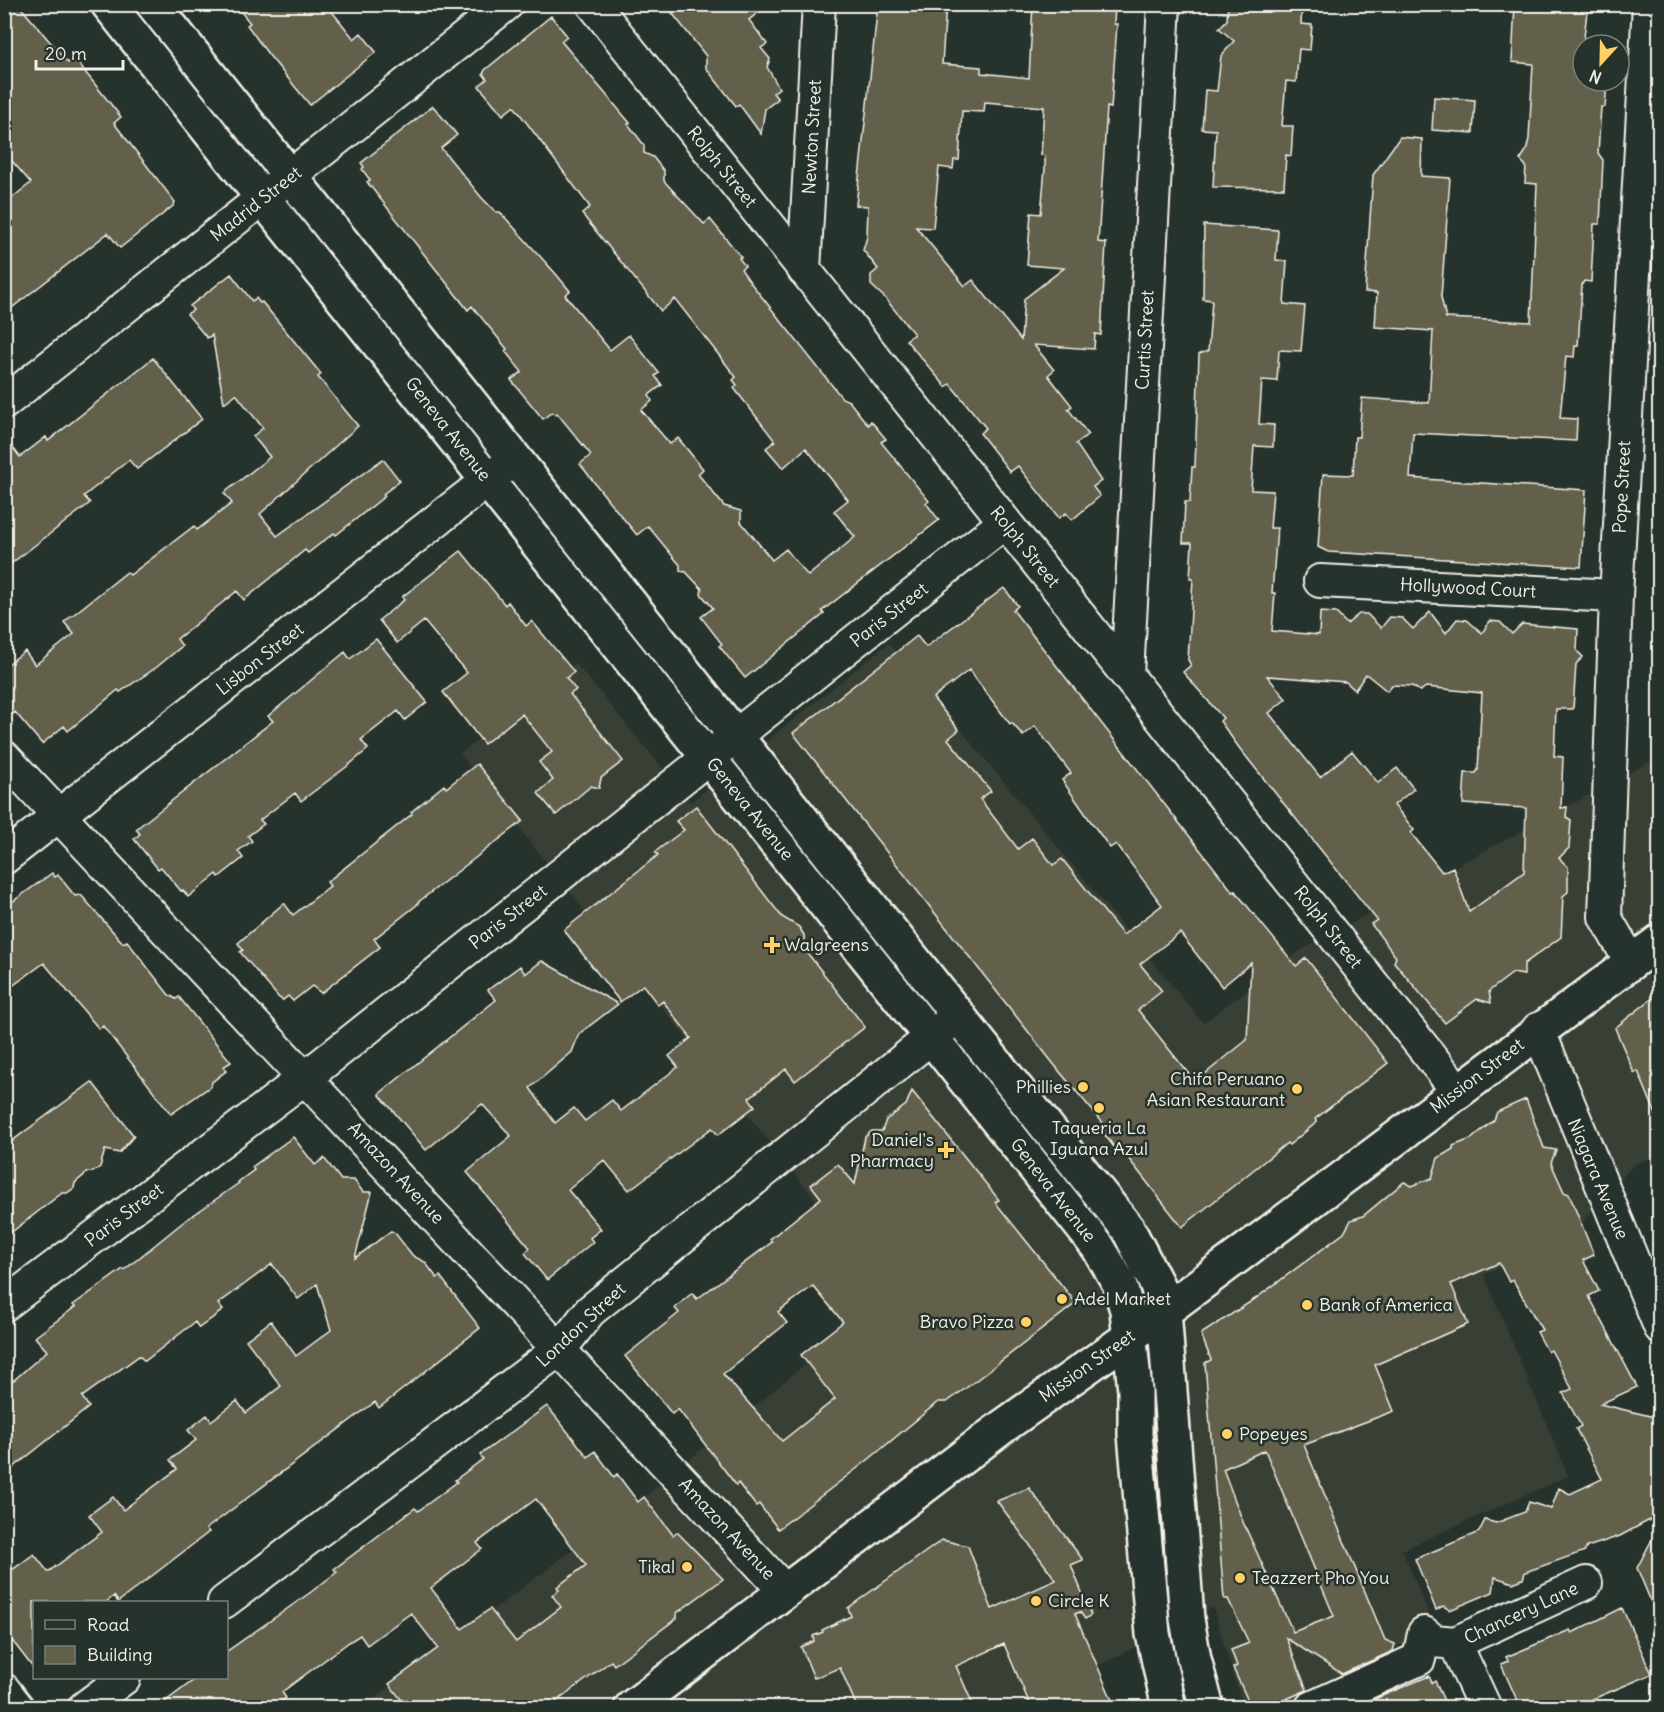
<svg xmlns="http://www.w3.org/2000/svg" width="1664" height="1712" font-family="Delius,sans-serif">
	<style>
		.built { fill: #384036 }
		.building { fill: #625f4b; stroke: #f4f1e8; stroke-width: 1.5; fill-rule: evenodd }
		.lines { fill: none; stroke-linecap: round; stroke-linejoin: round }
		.minor-casing { stroke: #f4f1e8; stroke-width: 36 }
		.secondary-casing { stroke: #f4f1e8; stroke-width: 38 }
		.primary-casing { stroke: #f4f1e8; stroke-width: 38 }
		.minor { stroke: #26332d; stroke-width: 32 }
		.secondary { stroke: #26332d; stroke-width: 33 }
		.primary { stroke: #26332d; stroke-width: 33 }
		.poi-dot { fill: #ffd166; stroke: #26332d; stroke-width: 2 }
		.labels { text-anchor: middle; stroke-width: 5; stroke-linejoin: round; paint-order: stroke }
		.street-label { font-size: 18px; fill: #f4f1e8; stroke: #26332d }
		.poi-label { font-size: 18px; fill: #f4f1e8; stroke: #26332d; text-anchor: start }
	</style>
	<rect width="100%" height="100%" fill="#26332d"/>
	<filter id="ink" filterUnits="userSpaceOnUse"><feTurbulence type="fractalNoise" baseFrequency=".0167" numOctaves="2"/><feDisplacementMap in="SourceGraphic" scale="12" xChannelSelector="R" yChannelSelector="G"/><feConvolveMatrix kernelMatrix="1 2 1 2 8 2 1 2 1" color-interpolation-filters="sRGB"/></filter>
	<g filter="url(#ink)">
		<path class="built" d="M889 643 1203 1023 1302 950 1659 757V1154L1633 1165 1579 1226 1484 1275 1568 1476 1402 1550 1434 1627 1285 1707H1243L1213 1607 1018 1707 362 1708 644 1497 891 1294 460 754 575 663 691 802Z"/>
		<path class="building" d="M4 4H18L68 63 74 58 121 117 114 123 175 202 173 206 120 248 108 233 4 314V204L31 183 4 152Z
			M235 4H326L354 39 361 33 376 52 310 105 268 54 247 25 250 23Z
			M665 4H769L749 20 767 44 761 48 770 59 767 67 779 88 773 93 778 99 765 109 761 134 739 104 736 106 706 68V56Z
			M878 4H946L942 64 981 67V73L1029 78 1033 4H1115L1114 24H1117L1111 108 1107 107 1098 242 1106 243 1101 335 1095 334 1094 349 1034 345 1054 370 1048 375 1072 406 1068 409 1088 434 1076 444 1101 481 1093 487 1100 496 1072 520 1066 513 1059 518 1018 466 1010 472 980 433 986 428 950 384 946 387 906 340 914 334 885 298 871 285V275L878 269 863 250 867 237 868 206 856 205ZM985 102 1044 107 1041 155 1045 156V168L1041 214 1031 213 1027 265 1064 268 1024 299 1021 340 973 280 965 286 916 227 933 228 939 167 953 169 954 160H959L962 111 984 112Z
			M1228 4H1302L1301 24 1312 25 1310 50 1299 49 1296 82 1286 81 1282 126H1293L1291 156 1286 155 1284 188 1213 187 1216 130 1202 129 1205 90 1217 91 1221 56 1234 41 1219 28 1227 20Z
			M1515 4H1588L1583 45V81H1607L1605 107H1601L1598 153 1603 160 1600 224H1594L1591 282 1584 281 1582 285 1578 346H1575L1574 357 1566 356 1560 418 1577 419 1576 441 1413 433 1410 478 1586 490 1581 567 1328 552 1318 547 1323 474 1353 475 1355 437H1359L1362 398 1429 403 1433 331 1375 327 1377 293 1365 292 1373 175 1400 137 1422 139 1421 176 1450 178 1441 297 1446 318 1531 322 1537 184 1525 183 1526 166 1520 160 1526 151 1529 139 1533 64 1512 62Z
			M551 16 567 36 561 41 630 123 628 124 644 145V153L653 157 664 171V181L704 224 710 219 741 257 739 258 745 266 741 269 750 282 842 398 849 401 868 425 871 421 886 439 881 442 929 501 926 503 939 520 822 611 824 614 745 678 719 646 722 644 701 617 713 608 701 594 702 589 686 572 680 571V565L648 526 637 535 608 500 580 464 591 455 557 413 555 415 552 412 543 419 511 380 522 372 505 351 507 349 472 306 468 310 367 182 370 180 362 169 364 167 361 163 433 106 457 135 441 148 482 198 496 212H500L556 274 570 291 565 295 610 350 629 335 659 373 655 376 662 385 649 395 652 401 641 410 670 444 678 438 703 469 698 474 724 506 741 511V522L772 560 786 549 808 576 855 537 834 511 848 500 806 448 783 468 766 448 775 441 734 388 737 385 733 380 736 377 675 299 661 311 582 214 590 207 514 106 503 115 479 86 487 79 483 74 485 70Z
			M1434 97 1475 100 1473 133 1432 130Z
			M1204 225 1278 230 1276 260 1287 261 1284 304 1305 306 1301 351 1279 350 1277 381 1262 380 1259 424 1274 425 1273 447 1254 446 1251 490 1273 491 1270 528H1277L1272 593H1275L1272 631 1319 635 1320 612 1336 613 1347 624 1359 614H1367L1381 628 1390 617 1402 618 1413 629 1430 612 1446 633 1457 619 1467 620 1482 633 1490 621 1500 622 1512 634 1522 624 1578 629 1577 651 1583 657 1576 664 1573 709H1556L1554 756 1563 757 1561 808 1567 807 1566 817 1571 820 1569 848 1559 858 1568 867V892L1563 896 1561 937 1524 964V975L1513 973 1489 991 1491 1003 1477 999 1445 1023 1394 962 1396 957 1371 924 1377 920 1240 749 1220 721 1223 718 1183 672 1191 665 1188 660 1193 579H1190L1192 543H1183L1185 502H1190L1192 467H1195L1199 354 1208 351 1212 300 1203 299ZM1366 674 1387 691 1392 685 1412 686 1420 691 1426 687 1482 693 1478 770 1476 773H1465L1463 804 1526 808 1524 872 1469 912 1453 867 1442 872 1411 833 1414 830 1394 805 1414 789 1397 768 1378 783 1352 751 1320 777 1269 713 1286 699 1267 676 1346 682 1355 690Z
			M231 274 252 301 256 298 260 303 262 302 321 374 318 377 358 426 260 514 277 536 383 459 400 481 383 494 385 496 336 535 334 533 308 553 305 550 244 600 237 591 177 639 182 646 157 667 120 692 118 690 68 731 64 726 42 744 15 712 4 721V667L25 651 35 665 74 634 64 622 127 572 130 575 194 526 197 530 232 503 224 493 270 457 253 436 263 428 236 394 224 403 212 335 207 338 187 314 193 310 190 306Z
			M153 358 202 419 137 469 129 460 84 496 90 503 4 569V436L20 457 46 437 48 441Z
			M461 551 505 605 508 602 526 626 532 621 574 672 566 678 576 690 570 694 623 761 601 778 599 788 591 786 556 815 538 793 553 780 539 762 552 752 522 714 484 744 443 692 467 673 424 621 397 643 379 620 404 600 402 597Z
			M1004 588 1018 606 1013 610 1233 892 1235 891 1296 966 1306 958 1388 1063 1315 1119 1317 1122 1289 1145 1287 1143 1182 1227 1121 1149 1115 1148 1100 1129 1103 1123 1060 1072 793 733 917 636 926 647ZM969 670 1010 724 1012 723 1023 736 1035 726 1071 773 1062 780 1089 819 1110 848 1116 844 1162 905 1123 935 1062 859 1053 865 1032 838 1018 849 980 799 991 791 948 739 959 730 933 698ZM1180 933 1222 987 1251 963 1247 1040 1195 1082 1138 1010 1162 991 1140 964Z
			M376 639 427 702 405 720 398 711 361 740 368 749 349 765 301 801 295 793 260 820 264 824 248 836 252 841 238 851 243 858 219 877 217 874 188 897 183 890 181 891 161 867 158 869 134 839 140 834 136 829 273 721 268 716 345 652 350 659Z
			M477 764 523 821 417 903 418 904 374 939 380 947 321 993 312 986 293 1001 288 996 283 1000 279 998 240 952 243 950 238 943 284 903 293 915 330 886 327 882 412 814 411 812 444 785 446 788Z
			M696 806 782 917 799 927 804 935 805 950 865 1027 795 1081 786 1069 749 1098 755 1106 718 1135 712 1128 629 1190 604 1160 568 1190 601 1229 590 1238 593 1242 547 1280 525 1253 530 1248 467 1172 511 1136 482 1104 426 1150 379 1094 496 1000 488 990 520 966 525 974 542 961 618 1004 579 1034 572 1052 530 1088 555 1123 574 1108 585 1121 612 1100 621 1111 678 1067 669 1056 691 1038 663 1001 658 1005 643 985 620 1002 564 930 658 855 655 852 684 830 676 821Z
			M52 873 55 877 58 875 75 896 81 895 123 943 127 941 169 995 176 999 179 997 231 1062 223 1067 226 1071 212 1082 211 1086 171 1114 103 1026 99 1029 44 963 4 992V908Z
			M1659 993V1122L1638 1071 1634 1073 1615 1028Z
			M92 1082 134 1136 119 1153 105 1150 100 1167 93 1172H88L75 1183 74 1188 67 1193H62L4 1238V1147Z
			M912 1091 999 1200 995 1202 1076 1303 970 1385 947 1402H938L868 1460 778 1529 759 1504 756 1506 738 1483 736 1485 678 1409 672 1414 625 1356 679 1313 675 1308 692 1293 697 1299 772 1242 770 1239 821 1198 811 1185 838 1164 855 1184 865 1137 872 1131H882L886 1120 906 1105ZM813 1286 843 1322 801 1355 835 1399 782 1441 723 1374 787 1323 778 1312Z
			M1526 1099 1544 1148 1556 1150 1551 1163 1564 1192 1569 1194 1594 1255 1583 1260 1599 1291 1589 1296 1637 1387 1600 1404 1654 1417 1659 1427V1515L1620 1536 1587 1547 1585 1551 1525 1572 1523 1579 1513 1583 1495 1577 1493 1592 1450 1610 1443 1606 1436 1610 1415 1559 1479 1532 1485 1520 1496 1523 1525 1512 1529 1502 1551 1509 1559 1488 1570 1494 1602 1479 1576 1429 1581 1426 1563 1393 1572 1389 1551 1350 1548 1352 1537 1332 1542 1330 1513 1280 1509 1282 1499 1263 1451 1284 1468 1324 1375 1365 1394 1411 1304 1445 1385 1640 1395 1644 1393 1651 1342 1674 1286 1638 1307 1690 1268 1707H1251L1233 1668 1237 1666 1231 1650 1249 1643 1228 1599H1224L1205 1363 1211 1360 1201 1334 1255 1299 1344 1233 1351 1220 1363 1216 1404 1182 1412 1186 1432 1178 1438 1158 1453 1149V1146L1471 1139 1494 1120 1497 1112ZM1265 1450 1334 1616 1293 1632 1243 1522 1223 1469Z
			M293 1137 315 1165 324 1158 341 1180H354L363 1192H372L355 1258 391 1231 395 1233 413 1256 425 1262 437 1278 440 1276 480 1328 379 1408 375 1402 206 1529 209 1532 118 1602 114 1596 106 1602H34V1669L4 1630V1576L34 1554 48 1572 102 1532 89 1515 113 1497 123 1510 177 1469 170 1460 196 1440 188 1430 207 1415 211 1421 237 1401 246 1413 281 1386 246 1340 271 1321 296 1356 331 1330 317 1284 298 1299 272 1264 218 1304 223 1310 199 1328 195 1322 145 1361 139 1356 82 1397 89 1407 4 1475V1381L14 1380 47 1351 35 1337 75 1307 73 1305 123 1269 124 1270 182 1223 239 1183 238 1182 254 1170 252 1167Z
			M547 1406 588 1457 595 1451 614 1477 617 1474 638 1502 644 1497 673 1535 677 1532 723 1579 677 1613V1618L614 1665 611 1661 549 1707H407L389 1684 438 1648 411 1613 367 1645 360 1635 349 1642 282 1692 286 1698 274 1707H158L198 1677H226V1652L311 1592 337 1572 334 1569 415 1508 418 1511 457 1482 455 1480 483 1459 480 1455ZM536 1499 586 1565 557 1587 559 1590 552 1595 561 1607 516 1642 490 1609 462 1629 431 1588 482 1549 477 1543Z
			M1029 1488 1083 1560 1071 1565 1091 1615 1085 1619 1080 1612 1075 1614 1115 1707H1031L1004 1644 956 1666 974 1707H857L840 1668 814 1678 801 1647 814 1641 813 1636 823 1632 822 1630 851 1616 848 1608 942 1540 968 1546 992 1609 1056 1580 997 1501Z
			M1659 1526V1621L1637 1568Z
			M1622 1608 1652 1674 1574 1707H1520L1501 1664 1508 1661 1506 1657 1570 1630 1572 1633Z
			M1429 1676 1432 1683 1435 1681 1447 1707H1356Z"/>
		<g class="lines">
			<g class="minor-casing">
				<path id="minor" d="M593 4 1457 1090
					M804 270 819 4
					M4 403 507 4
					M1320 581 1616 596
					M1127 675 1164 4
					M4 757 785 1591
					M4 858 515 459
					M1631 962 1605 917 1616 596 1649 4
					M1538 1029 1660 1327
					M4 1305 306 1077 1005 522
					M224 1602 561 1348 590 1311 959 1015
					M4 1690 18 1708
					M84 1708 124 1678
					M1311 1708 1419 1659 1424 1633 1434 1641 1455 1643
					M1485 1708 1455 1643 1586 1583"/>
			</g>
			<g class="secondary-casing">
				<path id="secondary" d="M631 1708 1005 1425 1131 1336 1660 941"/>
			</g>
			<g class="primary-casing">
				<path id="primary" d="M108 4 1098 1247 1119 1283 1127 1310 1135 1391V1434L1153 1634 1169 1708
					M153 4 1128 1229 1157 1285 1164 1310 1187 1619 1194 1659 1207 1708"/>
			</g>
			<use href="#minor" class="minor"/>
			<use href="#secondary" class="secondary"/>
			<use href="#primary" class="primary"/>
		</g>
	</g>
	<g class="poi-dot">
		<path d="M769 936h6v6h6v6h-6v6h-6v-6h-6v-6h6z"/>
		<circle cx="1083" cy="1087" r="6"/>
		<circle cx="1297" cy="1089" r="6"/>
		<circle cx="1099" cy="1108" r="6"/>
		<path d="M943 1141h6v6h6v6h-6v6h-6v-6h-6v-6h6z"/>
		<circle cx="1062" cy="1299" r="6"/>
		<circle cx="1307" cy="1305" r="6"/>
		<circle cx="1026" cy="1322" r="6"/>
		<circle cx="1227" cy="1434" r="6"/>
		<circle cx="687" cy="1567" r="6"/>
		<circle cx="1240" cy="1578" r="6"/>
		<circle cx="1036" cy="1601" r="6"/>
	</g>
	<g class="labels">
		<g class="street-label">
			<text transform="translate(812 137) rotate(-87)" y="6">Newton Street</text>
			<text transform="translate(722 167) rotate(51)" y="6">Rolph Street</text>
			<text transform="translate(256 204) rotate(-38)" y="6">Madrid Street</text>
			<text transform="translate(1145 340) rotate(-87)" y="6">Curtis Street</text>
			<text transform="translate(448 429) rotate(52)" y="6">Geneva Avenue</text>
			<text transform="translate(1622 487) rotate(-87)" y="6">Pope Street</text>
			<text transform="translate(1025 547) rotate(51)" y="6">Rolph Street</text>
			<text transform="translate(1468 588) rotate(3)" y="6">Hollywood Court</text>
			<text transform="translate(889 615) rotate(-38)" y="6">Paris Street</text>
			<text transform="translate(260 659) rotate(-38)" y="6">Lisbon Street</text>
			<text transform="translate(750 809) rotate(51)" y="6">Geneva Avenue</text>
			<text transform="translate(508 917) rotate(-38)" y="6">Paris Street</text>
			<text transform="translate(1328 927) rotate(52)" y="6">Rolph Street</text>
			<text transform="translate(1477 1076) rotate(-37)" y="6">Mission Street</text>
			<text transform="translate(396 1173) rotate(47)" y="6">Amazon Avenue</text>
			<text transform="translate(1598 1179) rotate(67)" y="6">Niagara Avenue</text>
			<text transform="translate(1053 1190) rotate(52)" y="6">Geneva Avenue</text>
			<text transform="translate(124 1215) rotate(-37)" y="6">Paris Street</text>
			<text transform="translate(581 1325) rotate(-43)" y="6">London Street</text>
			<text transform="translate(1087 1366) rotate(-35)" y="6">Mission Street</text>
			<text transform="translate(727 1529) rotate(47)" y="6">Amazon Avenue</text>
			<text transform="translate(1521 1613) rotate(-25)" y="6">Chancery Lane</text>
		</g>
		<g class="poi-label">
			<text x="784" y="951">Walgreens</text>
			<text x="1285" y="1085" text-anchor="end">Chifa Peruano<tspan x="1285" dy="21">Asian Restaurant</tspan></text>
			<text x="1071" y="1093" text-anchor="end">Phillies</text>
			<text x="1099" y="1134" text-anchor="middle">Taqueria La<tspan x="1099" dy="21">Iguana Azul</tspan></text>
			<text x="934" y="1146" text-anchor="end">Daniel's<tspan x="934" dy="21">Pharmacy</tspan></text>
			<text x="1074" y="1305">Adel Market</text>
			<text x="1319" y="1311">Bank of America</text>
			<text x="1014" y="1328" text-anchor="end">Bravo Pizza</text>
			<text x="1239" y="1440">Popeyes</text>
			<text x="675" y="1573" text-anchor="end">Tikal</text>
			<text x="1252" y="1584">Teazzert Pho You</text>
			<text x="1048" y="1607">Circle K</text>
		</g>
	</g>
	<rect width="1664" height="1712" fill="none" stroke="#26332d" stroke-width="24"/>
	<rect x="12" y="12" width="1640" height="1688" fill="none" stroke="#f4f1e8" stroke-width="2" filter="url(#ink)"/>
	<rect x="33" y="1601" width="195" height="78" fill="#26332d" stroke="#787f78" stroke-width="1.5"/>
	<rect x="45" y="1620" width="30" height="9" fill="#26332d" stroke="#787f78" stroke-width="1.5"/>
	<text x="87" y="1631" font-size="18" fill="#f4f1e8">Road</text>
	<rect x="45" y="1646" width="30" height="18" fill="#625f4b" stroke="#787f78" stroke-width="1.5"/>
	<text x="87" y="1661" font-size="18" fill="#f4f1e8">Building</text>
	<g transform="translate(1601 63) rotate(202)"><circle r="28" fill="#26332d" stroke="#787f78" stroke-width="1.5"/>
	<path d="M0-4.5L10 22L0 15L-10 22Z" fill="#ffd166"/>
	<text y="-9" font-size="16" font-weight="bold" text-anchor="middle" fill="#f4f1e8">N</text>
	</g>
	<path d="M36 60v9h87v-9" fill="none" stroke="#f4f1e8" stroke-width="3"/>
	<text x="45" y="60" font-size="18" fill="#f4f1e8" stroke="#26332d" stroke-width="4.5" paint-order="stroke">20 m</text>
</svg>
